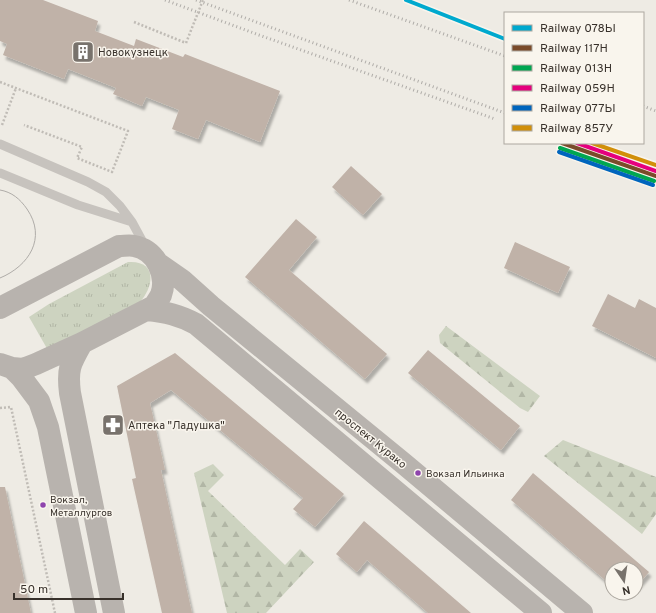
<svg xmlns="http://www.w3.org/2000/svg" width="656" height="613" font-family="Overpass,sans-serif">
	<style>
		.grass { fill: url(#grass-tufts) }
		.forest { fill: url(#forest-firs) }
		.building { fill: #c0b2a8; filter: url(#shadow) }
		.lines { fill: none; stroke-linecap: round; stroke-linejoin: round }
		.path { stroke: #c0bcb6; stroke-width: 2.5; stroke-dasharray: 2 2; stroke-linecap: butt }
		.lane { stroke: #c7c3be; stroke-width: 9 }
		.secondary { stroke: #b8b3ae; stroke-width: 22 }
		.tram { stroke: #afaca8; stroke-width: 1 }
		.rail { stroke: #afaca8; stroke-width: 3; stroke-dasharray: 1 3; stroke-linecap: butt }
		.path-bridge { stroke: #c0bcb6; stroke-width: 2.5; stroke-dasharray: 2 2; stroke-linecap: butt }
		.rail-1-casing { stroke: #f9f5ed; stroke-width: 7 }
		.rail-2-casing { stroke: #f9f5ed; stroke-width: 7 }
		.rail-3-casing { stroke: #f9f5ed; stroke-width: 7 }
		.rail-4-casing { stroke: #f9f5ed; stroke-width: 7 }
		.rail-5-casing { stroke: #f9f5ed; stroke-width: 7 }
		.rail-6-casing { stroke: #f9f5ed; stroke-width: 7 }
		.rail-1 { stroke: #00a9ce; stroke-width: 4 }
		.rail-2 { stroke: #7a4b2a; stroke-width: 4 }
		.rail-3 { stroke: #00a651; stroke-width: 4 }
		.rail-4 { stroke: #e5007d; stroke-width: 4 }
		.rail-5 { stroke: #0065bd; stroke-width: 4 }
		.rail-6 { stroke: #d18f09; stroke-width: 4 }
		.bus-dot { fill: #8e44ad; stroke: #f9f5ed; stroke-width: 1.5 }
		.labels { text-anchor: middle; stroke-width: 3; stroke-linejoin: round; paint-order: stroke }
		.bus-label { font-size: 10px; fill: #38312b; stroke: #f9f5ed; text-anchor: start }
		.poi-label { font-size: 11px; fill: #38312b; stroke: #f9f5ed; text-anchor: start }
		.street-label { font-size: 11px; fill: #38312b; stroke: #f9f5ed }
	</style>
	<defs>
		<pattern id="grass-tufts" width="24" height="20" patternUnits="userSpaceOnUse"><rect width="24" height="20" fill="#cdd3c0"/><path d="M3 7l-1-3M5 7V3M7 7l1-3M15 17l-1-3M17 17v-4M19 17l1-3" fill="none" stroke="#b1b6a5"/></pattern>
		<pattern id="forest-firs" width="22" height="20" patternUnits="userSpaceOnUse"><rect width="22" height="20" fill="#cdd3c0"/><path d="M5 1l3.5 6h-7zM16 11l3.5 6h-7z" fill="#b1b6a5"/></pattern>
		<filter id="shadow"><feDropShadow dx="2.5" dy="4.5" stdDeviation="1" flood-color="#0004"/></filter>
	</defs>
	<rect width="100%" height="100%" fill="#eeebe4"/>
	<path class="grass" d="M128 262C158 260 154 287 139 303L49 352 29 317 49 304Z"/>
	<path class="forest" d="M446 326 540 396 528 412 520 408 440 343 439 335Z
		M563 440 656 477V514L642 534 544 456Z
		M213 464 224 475 208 491 285 565 300 549 314 562 266 613H227L194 473Z"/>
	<path class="building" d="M0 0H43L98 21 95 31 134 46 136 39 183 57 185 54 280 91 260 142 206 120 198 139 172 129 179 110 146 97 142 106 113 94 116 88 68 69 64 79 3 55 7 44 0 41Z
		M351 166 382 194 363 215 332 187Z
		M296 219 317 237 289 270 387 354 365 379 245 277Z
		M515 242 570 267 558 293 504 268Z
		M608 294 635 308 639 299 656 308V358L592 326Z
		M428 350 520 426 501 450 408 373Z
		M175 353 344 494 315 527 293 509 303 498 171 390 150 403 165 470H161L192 613H162L132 479 136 478 117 386Z
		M533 473 649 572 636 587V569H612V586L511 500Z
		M0 487H5L31 613H0Z
		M364 521 471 613H428L367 560 357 572 336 554Z"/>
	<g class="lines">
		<path class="path" d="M134 22 186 43
			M0 82 128 131 112 172 77 158 82 147 24 125
			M2 125 16 88
			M0 408 11 407 55 613"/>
		<path class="lane" d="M0 144 88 182 106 192 120 206 132 222 145 246
			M0 173 78 205 132 222"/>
		<path class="secondary" d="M159 264 182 280 211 306 403 463 582 613
			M0 308 119 246C124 246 130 245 134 246 156 250 168 275 161 295 159 299 156 303 154 306L82 343 36 364 23 369 12 368 0 364
			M147 310C166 312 179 315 196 324L541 613
			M82 343C70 364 67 369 70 393L114 613
			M12 368 21 377 39 401 48 427 86 613"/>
		<path class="tram" d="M0 190C12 192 20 199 27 209 47 238 29 266 0 278"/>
		<path class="rail" d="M165 0 259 35 495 119
			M196 0 505 113
			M349 0 505 56
			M643 106 656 111
			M587 143 656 168"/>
		<path class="path-bridge" d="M186 43 203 0"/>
		<g class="rail-1-casing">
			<path id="rail-1" d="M406 0 505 39"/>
		</g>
		<g class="rail-2-casing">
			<path id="rail-2" d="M562 143 656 176"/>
		</g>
		<g class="rail-3-casing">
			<path id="rail-3" d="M560 148 654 181"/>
		</g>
		<g class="rail-4-casing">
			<path id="rail-4" d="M577 143 656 171"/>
		</g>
		<g class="rail-5-casing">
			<path id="rail-5" d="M559 152 653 185"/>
		</g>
		<g class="rail-6-casing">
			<path id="rail-6" d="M592 143 656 165"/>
		</g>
		<use href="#rail-1" class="rail-1"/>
		<use href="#rail-2" class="rail-2"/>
		<use href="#rail-3" class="rail-3"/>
		<use href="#rail-4" class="rail-4"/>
		<use href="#rail-5" class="rail-5"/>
		<use href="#rail-6" class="rail-6"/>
	</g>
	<defs>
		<g id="building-square" transform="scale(1.15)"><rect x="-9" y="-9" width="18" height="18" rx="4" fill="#78726c" stroke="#f9f5ed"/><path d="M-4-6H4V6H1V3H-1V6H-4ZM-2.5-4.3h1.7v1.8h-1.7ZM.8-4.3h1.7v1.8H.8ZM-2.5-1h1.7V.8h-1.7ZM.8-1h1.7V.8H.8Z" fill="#fff"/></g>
		<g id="pharmacy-square" transform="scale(1.15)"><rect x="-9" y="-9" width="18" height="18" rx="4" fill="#78726c" stroke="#f9f5ed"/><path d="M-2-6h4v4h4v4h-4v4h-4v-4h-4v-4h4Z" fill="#fff"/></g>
	</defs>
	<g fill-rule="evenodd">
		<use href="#building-square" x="83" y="52"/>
		<use href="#pharmacy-square" x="113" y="425"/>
	</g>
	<g class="bus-dot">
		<circle cx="418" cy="473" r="3.5"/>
		<circle cx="43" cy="505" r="3.5"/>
	</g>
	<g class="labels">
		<g class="bus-label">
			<text x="426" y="477">Вокзал Ильинка</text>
			<text x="50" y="503">Вокзал,<tspan x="50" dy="13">Металлургов</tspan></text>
		</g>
		<g class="poi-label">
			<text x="98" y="56">Новокузнецк</text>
			<text x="128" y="429">Аптека "Ладушка"</text>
		</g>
		<g class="street-label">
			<text transform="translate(371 438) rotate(39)" y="4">проспект Курако</text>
		</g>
	</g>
	<rect x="504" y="12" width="140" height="132" fill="#f9f5ed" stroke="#aca79f"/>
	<rect x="512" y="25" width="20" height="6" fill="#00a9ce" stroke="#aca79f"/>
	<text x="540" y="32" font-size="12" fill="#38312b">Railway 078Ы</text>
	<rect x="512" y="45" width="20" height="6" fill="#7a4b2a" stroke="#aca79f"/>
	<text x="540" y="52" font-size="12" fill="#38312b">Railway 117Н</text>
	<rect x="512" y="65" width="20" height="6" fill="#00a651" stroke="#aca79f"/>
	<text x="540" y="72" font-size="12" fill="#38312b">Railway 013Н</text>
	<rect x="512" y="85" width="20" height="6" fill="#e5007d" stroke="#aca79f"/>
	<text x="540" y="92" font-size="12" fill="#38312b">Railway 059Н</text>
	<rect x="512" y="105" width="20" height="6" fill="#0065bd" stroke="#aca79f"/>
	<text x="540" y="112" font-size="12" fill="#38312b">Railway 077Ы</text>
	<rect x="512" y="125" width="20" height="6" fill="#d18f09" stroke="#aca79f"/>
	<text x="540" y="132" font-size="12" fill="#38312b">Railway 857У</text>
	<g transform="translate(624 581) rotate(167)"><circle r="19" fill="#f9f5ed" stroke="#aca79f"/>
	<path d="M0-3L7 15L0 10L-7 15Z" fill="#78726c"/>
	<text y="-6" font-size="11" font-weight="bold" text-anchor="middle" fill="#38312b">N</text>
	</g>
	<path d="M14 593v6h109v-6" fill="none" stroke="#38312b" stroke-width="2"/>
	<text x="20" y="593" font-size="12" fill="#38312b" stroke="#f9f5ed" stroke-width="3" paint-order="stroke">50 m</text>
</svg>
